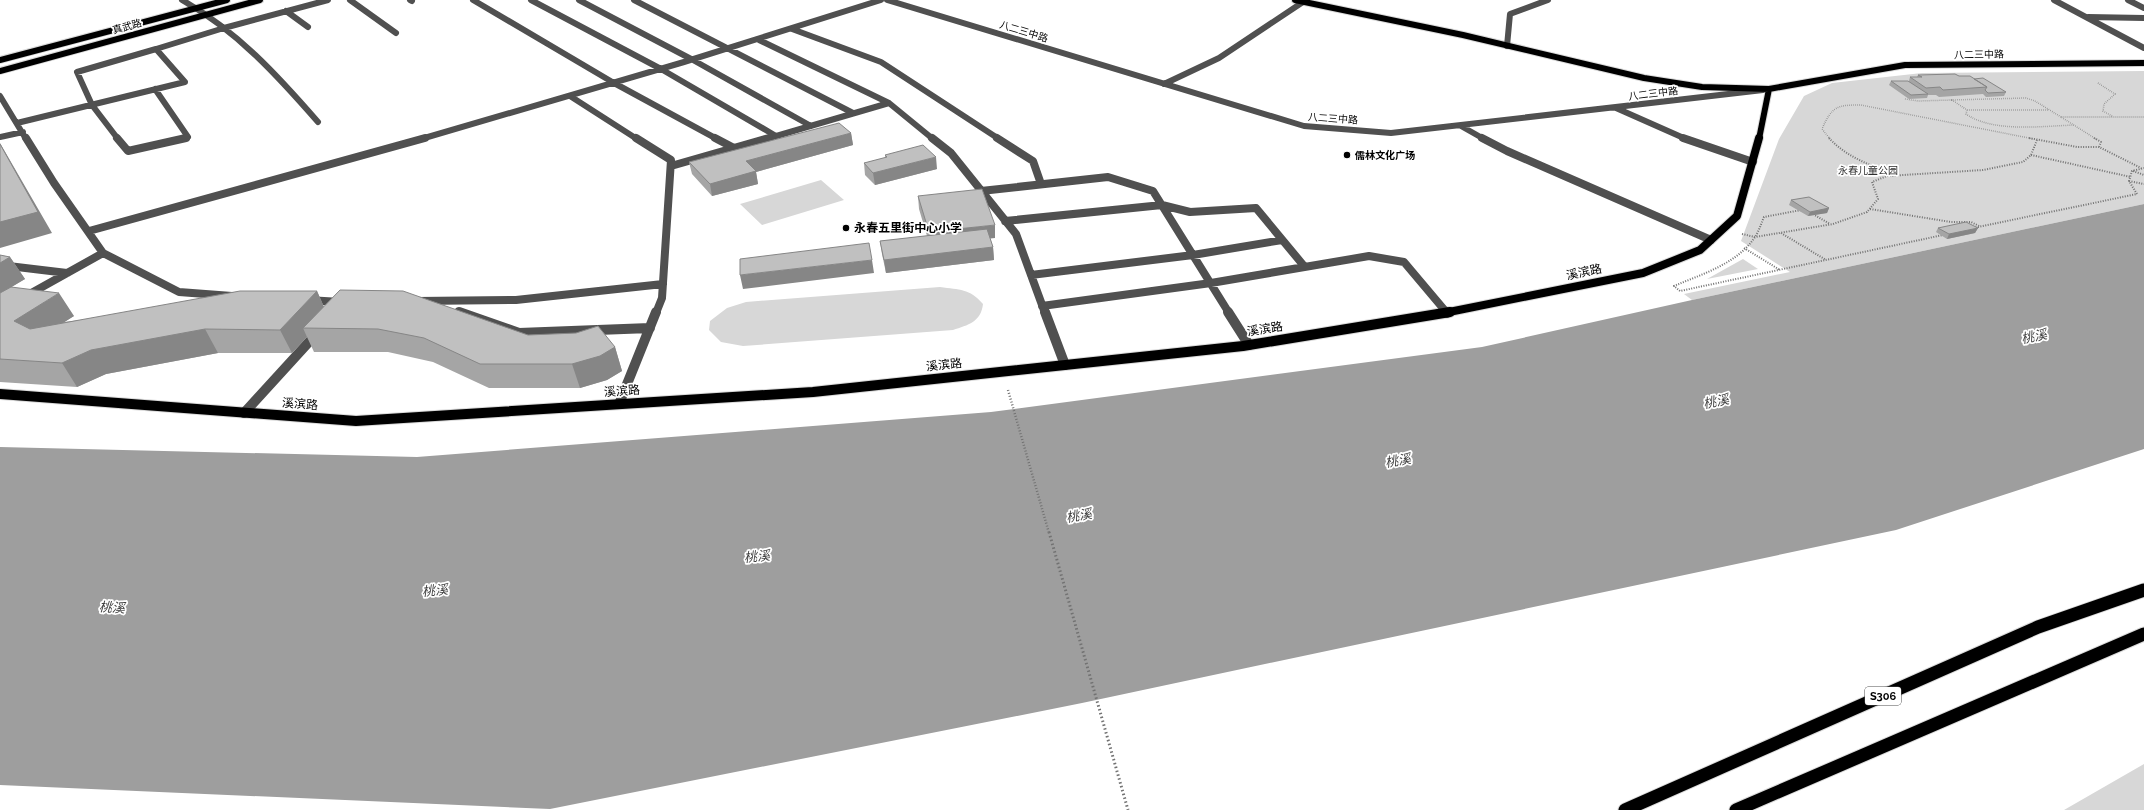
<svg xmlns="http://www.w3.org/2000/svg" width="2144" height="810" font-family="Raleway,'Noto Sans SC',sans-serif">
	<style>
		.green { fill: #d7d7d7 }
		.water { fill: #9e9e9e }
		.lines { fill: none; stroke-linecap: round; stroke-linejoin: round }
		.major-far3-casing { stroke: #dbdbdb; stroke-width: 8 }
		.major-far2-casing { stroke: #dbdbdb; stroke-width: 10 }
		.major-far1-casing { stroke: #dbdbdb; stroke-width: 12 }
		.major-casing { stroke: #dbdbdb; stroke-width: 15 }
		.path-far3 { stroke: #727272; stroke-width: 1.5; stroke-dasharray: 0.5 1.5; stroke-linecap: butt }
		.path-far2 { stroke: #727272; stroke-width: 2; stroke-dasharray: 1 1.5; stroke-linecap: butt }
		.path-far1 { stroke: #727272; stroke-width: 2.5; stroke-dasharray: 1 2; stroke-linecap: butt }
		.path { stroke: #727272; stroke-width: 3; stroke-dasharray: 1.5 2.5; stroke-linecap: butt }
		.minor-far2 { stroke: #505050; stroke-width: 6 }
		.minor-far1 { stroke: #505050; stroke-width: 8 }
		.minor { stroke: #505050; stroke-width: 10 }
		.major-far3 { stroke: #000; stroke-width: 6 }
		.major-far2 { stroke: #000; stroke-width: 8 }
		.major-far1 { stroke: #000; stroke-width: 10 }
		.major { stroke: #000; stroke-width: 13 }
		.wall { fill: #a5a5a5 }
		.shaded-wall { fill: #868686 }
		.building { fill: #c0c0c0; stroke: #868686 }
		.poi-dot { fill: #000; stroke: #fff; stroke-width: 1.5 }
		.labels { text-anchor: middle; stroke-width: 3.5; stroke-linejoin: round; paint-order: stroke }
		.far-street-label { font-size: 10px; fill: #000; stroke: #fff }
		.far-poi-label { font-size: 10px; font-weight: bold; fill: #000; stroke: #fff; text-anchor: start }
		.far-park-label { font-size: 10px; fill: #2e2e2e; stroke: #fff }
		.shield { fill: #fff; stroke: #4c4c4c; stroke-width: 1 }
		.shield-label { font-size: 11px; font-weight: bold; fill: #000 }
		.poi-label { font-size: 12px; font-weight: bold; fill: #000; stroke: #fff; text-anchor: start }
		.street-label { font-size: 12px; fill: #000; stroke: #fff }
		.water-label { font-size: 13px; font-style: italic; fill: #3f3f3f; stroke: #fff }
	</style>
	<rect width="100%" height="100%" fill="#fff"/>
	<path class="green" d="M2144 71V204L1692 300 1684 294 1790 272 1741 241 1779 139 1804 96 1832 83 1922 73Z
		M821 180 844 200 762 225 740 204Z
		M1743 259 1758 269 1707 279Z
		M940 287C960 290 969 288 983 304 981 322 968 325 953 330L743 346 721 342 709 330 710 321 727 308 746 302Z
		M2144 764V810H2064Z"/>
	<path class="water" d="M2144 204V449L1896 530 1082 703 550 809 0 785V447L417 457 991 412 1482 347 1692 300Z"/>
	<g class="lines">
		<g class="major-far3-casing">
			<path id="major-far3" d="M1295 0 1463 35 1644 78 1702 87 1769 89 1905 65 2144 63
				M0 60 227 0
				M0 71 260 0
				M1759 139 1769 89"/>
		</g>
		<g class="major-far2-casing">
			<path id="major-far2" d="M1444 313 1643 273 1700 250 1737 216 1759 138"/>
		</g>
		<g class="major-far1-casing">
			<path id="major-far1" d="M0 394 356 421 813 392 1243 346 1450 312"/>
		</g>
		<g class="major-casing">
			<path id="major" d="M1625 810 2038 627 2144 590
				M1736 810 2144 634"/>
		</g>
		<path class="path-far3" d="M2098 83 2115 94 2104 104 2103 111 2112 116
			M1905 99 1918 101 1952 100
			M1967 110H2048
			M2061 117 2035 101 2026 98 1952 100 1967 110 1966 114C1993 133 2043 126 2075 125
			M1830 139 1822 129C1832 106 1837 105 1861 105L2034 139
			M2096 139 2061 117H2144"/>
		<path class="path-far2" d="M1829 138C1847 158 1873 166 1898 176
			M2029 138 2077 147H2099L2141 168
			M2094 138 2101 142 2099 147
			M2031 155 2131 177
			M2133 171 2144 175
			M2129 181 2144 184
			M1870 209 1951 222H1971L1979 226
			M1801 210 1764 217C1761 224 1759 231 1755 237 1737 264 1702 274 1674 286L1680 291 1943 235
			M1813 214 1830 224
			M1973 228 2137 194 2129 181 2132 171 2144 168
			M1781 233 1826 260
			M1742 234 1755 237 1833 224 1867 212 1878 199 1872 182 1887 176 1983 170 2023 162 2031 155 2037 140
			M1744 248 1780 270"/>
		<path class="path-far1" d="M1008 390 1049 533"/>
		<path class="path" d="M1049 532 1128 810"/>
		<path class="minor-far2" d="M182 0C237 31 277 75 318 122
			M350 0 396 33
			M410 0 412 1
			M473 0 614 83 717 139
			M531 0 661 69 776 136
			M579 0 693 60 811 126
			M634 0 853 113
			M887 0 1304 126 1391 133 1763 90
			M2054 0 2144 48
			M2128 0 2144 8
			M286 11 308 27
			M2088 17 2144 18
			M792 29 881 62 999 139
			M759 40 889 103 933 139
			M1507 46 1510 14 1548 0
			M1164 84 1219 58 1306 0
			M155 89 188 137 181 139
			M0 96 26 139
			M570 96 637 139
			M1616 108 1686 139
			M17 123 185 82 156 49 224 28 328 0
			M1461 126 1484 139
			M0 137 23 132
			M118 139 92 105 77 72 156 49
			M421 139 684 62 881 0
			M766 139 889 103"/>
		<path class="minor-far1" d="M26 138 54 183 103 253 179 292 232 296
			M117 138 128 151 186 138
			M636 138 671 160 662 298 656 313
			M715 138 734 148
			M932 138 951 153 1016 234 1045 313
			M997 138 1033 161 1041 184
			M1482 138 1507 151 1711 240
			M1683 138 1753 162
			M671 166 769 138
			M981 191 1108 177 1153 191 1229 313
			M1005 221 1162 205 1190 212 1256 208 1304 266
			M89 231 425 138
			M0 265 67 273
			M1031 275 1193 255 1282 240
			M26 296 103 253
			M307 300 341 302
			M417 301 516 300 663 284
			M1042 306 1211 283 1369 256 1404 262 1447 313
			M459 312 461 313"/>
		<path class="minor" d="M459 312 519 333 650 328
			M1045 312 1065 365
			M1228 312 1249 345
			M1446 312 1447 313
			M619 404 656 312
			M244 413 318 332"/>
		<use href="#major-far3" class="major-far3"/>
		<use href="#major-far2" class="major-far2"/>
		<use href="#major-far1" class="major-far1"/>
		<use href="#major" class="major"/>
	</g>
	<path class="wall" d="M1918 75 1959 76 1974 79 2006 92 2004 96 1986 97 1983 94 1939 97 1936 95H1928L1927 98 1909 99 1889 85 1891 81H1909L1910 77H1917Z
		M851 133 853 145 756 172 758 184 712 196 692 174 689 162Z
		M885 155 937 169 875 185 865 175 864 163 885 158Z
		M918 196 995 238H990L993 247 994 260 886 273 882 254 880 241 927 236 919 209Z
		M1791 200 1829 208 1827 213 1808 216 1789 205Z
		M1938 228H1978L1975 233 1947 239 1936 232Z
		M0 255 10 257 25 279 11 287 74 316 64 322 317 291 324 307 615 347 622 371 607 380 580 388H489L433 362 388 352H314L307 337 292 353H218L106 374 77 387 0 382Z"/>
	<path class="shaded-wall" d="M851 133 853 145 756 172 758 184 712 196 710 184 746 161Z
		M0 143 52 233 0 248Z
		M936 157 937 169 875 185 873 173Z
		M1829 208 1827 213 1808 216 1810 212Z
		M995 225V238L930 245 929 232Z
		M1978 228 1975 233 1947 239 1949 234Z
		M993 247 994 260 886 273 884 260Z
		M10 257 25 279 0 294V263Z
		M872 260 874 273 743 289 740 275Z
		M317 291 327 314 303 328 307 337 292 353 280 330Z
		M59 293 74 316 30 344 14 321Z
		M205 329 218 353 106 374 77 387 62 363 91 350Z
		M615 347 622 371 607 380 580 388 572 364Z"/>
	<path class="building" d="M1955 74 1959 76H1970L1987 87 1943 90 1940 87 1926 88 1910 77H1922L1918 75Z
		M1983 78 2006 92 1988 93 1985 90 1987 87 1974 79Z
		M1891 81H1908L1928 94 1911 95Z
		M839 123 851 133 746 161 756 171 710 184 689 162Z
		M0 144 38 212 0 222Z
		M923 145 936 157 873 173 864 163 887 157 885 155Z
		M982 189 995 225 929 232 918 196Z
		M1809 197 1829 208 1810 212 1791 200Z
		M1966 222 1978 228 1949 234 1938 228Z
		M987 229 993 247 884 260 880 241Z
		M869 243 872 260 740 275V259Z
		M0 255 10 257 0 263Z
		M11 287 59 293 14 321 30 329 240 291H317L280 330 205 329 91 350 62 363 0 359V293Z
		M340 290 403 291 528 335 576 333 598 326 615 347 600 356 572 364H480L424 338 378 329 303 328Z"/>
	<g class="poi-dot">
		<circle cx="1347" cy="155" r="4"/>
		<circle cx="846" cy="228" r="4"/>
	</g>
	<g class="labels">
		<g class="far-street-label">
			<text transform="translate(127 26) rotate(-15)" y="4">真武路</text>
			<text transform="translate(1024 31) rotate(17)" y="4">八二三中路</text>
			<text transform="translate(1979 54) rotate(-1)" y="4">八二三中路</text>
			<text transform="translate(1653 93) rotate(-7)" y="4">八二三中路</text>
			<text transform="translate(1333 118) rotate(4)" y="4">八二三中路</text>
		</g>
		<g class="far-poi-label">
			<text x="1355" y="159">儒林文化广场</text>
		</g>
		<g class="far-park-label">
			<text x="1868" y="174">永春儿童公园</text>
		</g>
		<rect class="shield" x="1865" y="687" width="36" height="18" rx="3"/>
		<g class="shield-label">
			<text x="1883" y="700">S306</text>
		</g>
		<g class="poi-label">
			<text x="854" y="232">永春五里街中心小学</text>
		</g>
		<g class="street-label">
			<text transform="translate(1584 272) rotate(-12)" y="4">溪滨路</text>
			<text transform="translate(1265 329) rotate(-9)" y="4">溪滨路</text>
			<text transform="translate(944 365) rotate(-6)" y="4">溪滨路</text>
			<text transform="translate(622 391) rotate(-4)" y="4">溪滨路</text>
			<text transform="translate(300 404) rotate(4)" y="4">溪滨路</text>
		</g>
		<g class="water-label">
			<text transform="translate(2034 336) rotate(-12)" y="5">桃溪</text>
			<text transform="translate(1716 401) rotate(-12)" y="5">桃溪</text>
			<text transform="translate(1398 460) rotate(-10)" y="5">桃溪</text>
			<text transform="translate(1079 515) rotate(-10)" y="5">桃溪</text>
			<text transform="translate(757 556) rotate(-6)" y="5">桃溪</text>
			<text transform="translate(435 590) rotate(-6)" y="5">桃溪</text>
			<text transform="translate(112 607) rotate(3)" y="5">桃溪</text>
		</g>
	</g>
</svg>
